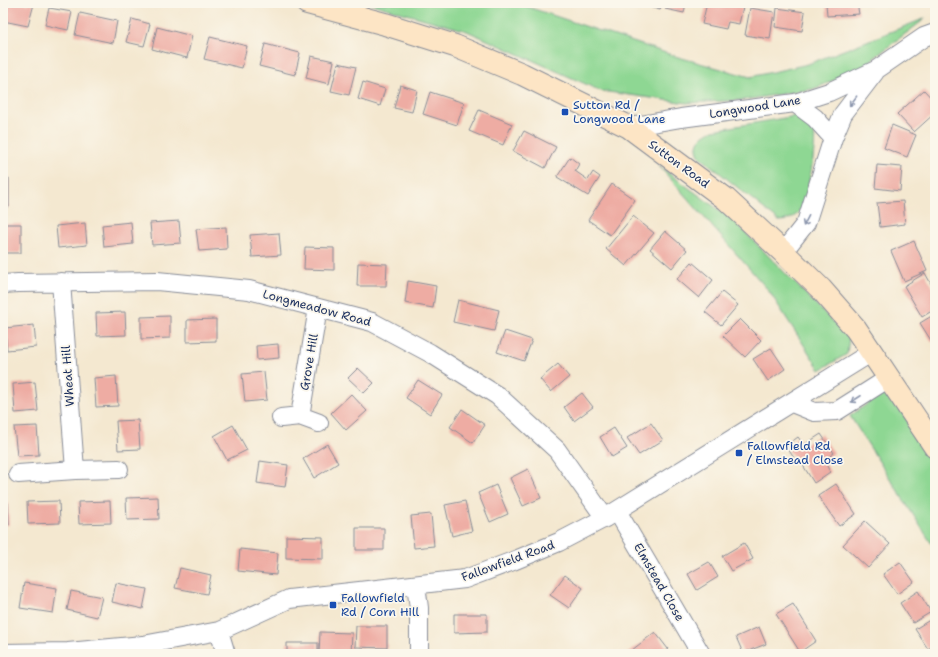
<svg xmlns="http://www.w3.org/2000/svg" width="938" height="657" font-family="'Shantell Sans',sans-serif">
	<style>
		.green { fill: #8ed793; stroke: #548378 }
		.building { fill: #eeaca3 }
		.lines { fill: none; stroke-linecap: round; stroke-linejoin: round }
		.street-casing { stroke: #888c97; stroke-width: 20 }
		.secondary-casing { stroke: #888c97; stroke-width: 24 }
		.street { stroke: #fff; stroke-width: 18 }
		.secondary { stroke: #fde5c5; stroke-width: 22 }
		.oneway { stroke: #8d97ae }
		.transit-dot { fill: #1a4fb4; stroke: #fbf7ec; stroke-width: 1.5 }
		.labels { text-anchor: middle; stroke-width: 3.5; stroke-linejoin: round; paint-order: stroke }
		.transit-label { font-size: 12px; fill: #164399; stroke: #fbf7ec; text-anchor: start }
		.street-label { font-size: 12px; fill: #1b2f5e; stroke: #fbf7ec }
	</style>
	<rect width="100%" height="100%" fill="#fbf7ec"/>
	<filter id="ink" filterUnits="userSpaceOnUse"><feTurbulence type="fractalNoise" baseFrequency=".025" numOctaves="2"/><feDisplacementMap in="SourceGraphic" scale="8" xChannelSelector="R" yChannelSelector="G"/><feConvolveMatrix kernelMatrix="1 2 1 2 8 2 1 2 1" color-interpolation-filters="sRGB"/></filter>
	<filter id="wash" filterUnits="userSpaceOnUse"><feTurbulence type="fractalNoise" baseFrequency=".012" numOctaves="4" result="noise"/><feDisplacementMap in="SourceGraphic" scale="16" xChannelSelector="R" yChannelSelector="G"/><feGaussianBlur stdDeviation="0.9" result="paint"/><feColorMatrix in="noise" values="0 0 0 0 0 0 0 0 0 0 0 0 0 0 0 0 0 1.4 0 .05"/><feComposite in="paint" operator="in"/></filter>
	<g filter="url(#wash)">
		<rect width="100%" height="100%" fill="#f4e8d0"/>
		<path class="green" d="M368 3H516L678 57 750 77 808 64 926 18 884 50 859 70 813 89 744 100 687 103 601 91 467 31Z
			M796 116C802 118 810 123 813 129 819 139 807 190 805 203 800 214 790 221 779 221L700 157C692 143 701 136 713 130Z
			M659 166 734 221 849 338 847 354 820 370 769 291Z
			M889 393 919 436 935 463V549L850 416 877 397Z"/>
		<g id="blocks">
			<path class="building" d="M3 3 34 4 28 26 3 21Z
				M639 3H662L660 10 638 4Z
				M666 3H686L684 13 665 9Z
				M707 3H722L743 7 739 24 728 22 726 29 702 24Z
				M826 3H857L859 14 827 16Z
				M49 8 72 12 68 30 45 25Z
				M750 8 774 12 770 39 745 35Z
				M777 8 805 12 802 31 775 27Z
				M80 13 117 21 113 43 75 35Z
				M132 19 150 24 144 46 126 42Z
				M157 27 192 36 187 58 152 49Z
				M210 37 247 46 242 68 204 59Z
				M265 44 300 53 295 75 259 66Z
				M311 56 334 61 329 84 306 78Z
				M338 63 356 67 349 95 331 91Z
				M363 82 385 89 380 106 358 99Z
				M400 85 417 90 412 112 394 108Z
				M924 90 935 102V113L914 132 897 114Z
				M430 92 464 103 457 125 423 114Z
				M479 110 512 124 503 145 469 131Z
				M892 125 916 135 907 157 884 148Z
				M524 131 556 147 545 168 513 151Z
				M570 157 579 164 575 171 588 180 593 172 600 177 588 196 557 177Z
				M877 165 902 167 900 191 875 188Z
				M3 178H9V207H3Z
				M612 184 635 200 610 235 588 220Z
				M903 201 905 224 880 227 877 203Z
				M633 216 654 233 626 266 606 249Z
				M179 221 181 243 152 245 150 223Z
				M131 222 133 244 104 247 102 225Z
				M85 223 87 245 58 248 56 226Z
				M3 224H21V253H3Z
				M226 227 227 249 199 251 196 229Z
				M665 231 687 250 672 268 650 249Z
				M279 233 281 255 252 257 250 235Z
				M914 241 927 271 904 281 891 251Z
				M305 247 334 248V270L304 269Z
				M692 262 713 280 699 298 677 279Z
				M358 263 387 264 386 286H357Z
				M925 273 935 291V309L922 317 904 286Z
				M408 281 436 286 433 308 405 303Z
				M722 292 738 305 721 325 705 312Z
				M458 300 499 310 494 331 453 322Z
				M125 312 126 335 97 336 96 313Z
				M935 314V339L932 342 920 323Z
				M170 316V338L141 339V317Z
				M216 319V341L187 342V320Z
				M740 319 761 340 745 357 723 336Z
				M34 325 36 347 7 350 5 328Z
				M505 331 532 340 524 361 497 352Z
				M278 344 279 358 257 360 256 346Z
				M771 348 785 369 768 381 753 359Z
				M558 364 569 377 551 392 540 379Z
				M358 368 374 383 364 393 348 378Z
				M264 372 267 400 245 402 242 374Z
				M116 376 118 406 96 407 94 378Z
				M418 380 442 395 430 414 406 398Z
				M35 382 38 411 15 413 13 384Z
				M582 393 593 407 574 421 564 407Z
				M351 394 367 411 346 430 331 413Z
				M462 409 485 425 473 443 450 427Z
				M138 420 140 449 118 450 116 421Z
				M651 423 663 440 639 455 627 438Z
				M233 425 247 450 227 460 214 436Z
				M37 426 39 455 17 456 14 427Z
				M614 428 627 448 612 457 600 437Z
				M821 434 834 453 824 460 830 472 814 483 799 459 796 461 786 446 798 437 804 445Z
				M327 444 338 463 314 478 303 459Z
				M260 461 288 465 285 487 257 483Z
				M528 469 541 498 523 506 510 478Z
				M836 484 856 514 839 526 818 496Z
				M496 485 508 514 490 522 478 493Z
				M158 497 159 519 127 520 126 498Z
				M59 501 60 523 28 524 27 502Z
				M110 501 111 523 79 524 78 502Z
				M465 501 472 531 452 536 445 505Z
				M3 503H8L9 525H3Z
				M431 514 434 546 414 548 411 516Z
				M865 521 890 544 868 568 843 545Z
				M356 528H384V550H356Z
				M286 536 323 537V559L286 558Z
				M744 543 753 559 731 571 722 556Z
				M240 549 278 553 276 575 238 571Z
				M709 562 718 577 697 590 688 574Z
				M900 562 914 582 897 594 883 574Z
				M180 568 211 575 207 594 175 588Z
				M565 575 583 588 569 608 550 595Z
				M24 583 57 588 53 613 20 608Z
				M116 583 147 589 143 609 112 602Z
				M71 591 102 597 97 617 67 610Z
				M918 591 931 612 913 623 900 603Z
				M793 604 816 641 800 652 776 614Z
				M454 614H487V632L454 633Z
				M933 618 935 621V645L928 649 915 629Z
				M356 626H387V648L355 647Z
				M759 627 766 644 743 653 736 637Z
				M320 632 352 633 351 654H319Z
				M655 632 668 649 662 654H627Z
				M287 643H318V654H287Z
				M252 651 284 652V654H252Z"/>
		</g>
	</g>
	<g filter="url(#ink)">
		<use href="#blocks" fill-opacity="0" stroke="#888c97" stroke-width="1"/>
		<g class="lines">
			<g class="street-casing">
				<path id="street" d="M795 103 815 118 833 138
					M629 127 681 118 795 103 829 92 876 70 924 37 935 33
					M783 252 806 223 833 138 843 114 875 72
					M61 282 75 470
					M3 284 18 283 157 281 249 290 372 322 430 353 498 396 557 450 605 518
					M792 403 814 412 837 411 889 378
					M300 416 318 308
					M281 418 300 416 319 423
					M18 474 75 470 119 469
					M617 511 701 654
					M416 585 419 608V654
					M219 631 226 654
					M3 653 68 652 143 645 219 631 289 599 465 579 513 561 559 542 605 518 872 352"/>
			</g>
			<g class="secondary-casing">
				<path id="secondary" d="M307 3 385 24 455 46 522 74 629 127 726 199 783 252 821 289 856 329 935 447"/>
			</g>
			<use href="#street" class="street"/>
			<use href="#secondary" class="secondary"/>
		</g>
		<defs><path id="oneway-shaft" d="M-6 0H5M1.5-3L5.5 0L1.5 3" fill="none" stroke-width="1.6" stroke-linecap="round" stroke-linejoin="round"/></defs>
		<g class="oneway">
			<use href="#oneway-shaft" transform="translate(853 101) rotate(127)"/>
			<use href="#oneway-shaft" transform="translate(806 221) rotate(117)"/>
			<use href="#oneway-shaft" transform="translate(856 399) rotate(147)"/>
		</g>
	</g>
	<g class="transit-dot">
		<rect x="561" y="108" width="8" height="8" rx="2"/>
		<rect x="735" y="449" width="8" height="8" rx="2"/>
		<rect x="329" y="601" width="8" height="8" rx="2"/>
	</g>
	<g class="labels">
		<g class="transit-label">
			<text x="573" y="109">Sutton Rd /<tspan x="573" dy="14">Longwood Lane</tspan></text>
			<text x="747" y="450">Fallowfield Rd<tspan x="747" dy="14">/ Elmstead Close</tspan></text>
			<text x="341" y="602">Fallowfield<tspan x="341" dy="14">Rd / Corn Hill</tspan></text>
		</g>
		<g class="street-label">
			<text transform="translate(755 107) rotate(-9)" y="4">Longwood Lane</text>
			<text transform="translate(679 164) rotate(36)" y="4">Sutton Road</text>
			<text transform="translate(317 308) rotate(15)" y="4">Longmeadow Road</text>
			<text transform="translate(309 362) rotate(-80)" y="4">Grove Hill</text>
			<text transform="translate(68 376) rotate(-94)" y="4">Wheat Hill</text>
			<text transform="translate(508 561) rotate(-20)" y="4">Fallowfield Road</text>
			<text transform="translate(659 582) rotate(60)" y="4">Elmstead Close</text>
		</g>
	</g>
	<rect width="938" height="657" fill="none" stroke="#fbf7ec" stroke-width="16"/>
</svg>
